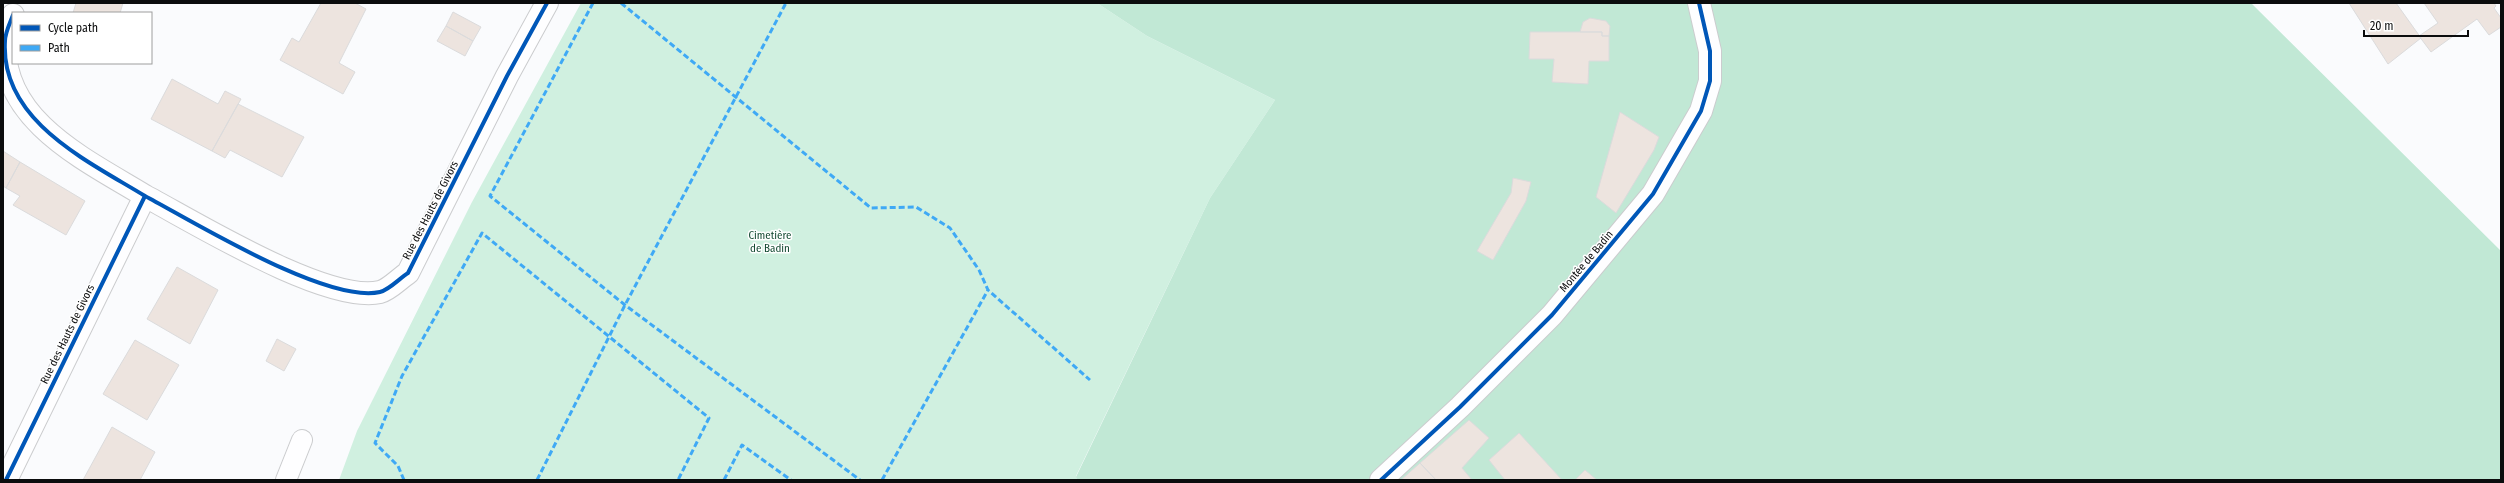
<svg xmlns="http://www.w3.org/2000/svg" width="2504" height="483" font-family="'Fira Sans Condensed',sans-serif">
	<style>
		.green { fill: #d0f0e0 }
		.forest { fill: #c1e8d5 }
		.building { fill: #ede4df; stroke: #dbdbdc }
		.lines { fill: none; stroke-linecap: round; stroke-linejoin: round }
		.service-casing { stroke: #cbccce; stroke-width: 22 }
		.minor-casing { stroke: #cbccce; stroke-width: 24 }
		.service { stroke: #fefeff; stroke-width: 20 }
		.minor { stroke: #fefeff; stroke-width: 22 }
		.quiet { stroke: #3fa9f5; stroke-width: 3; stroke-dasharray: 6 3; stroke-linecap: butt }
		.cycleway-casing { stroke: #fff; stroke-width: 6 }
		.cycleway { stroke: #0057b8; stroke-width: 4 }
		.labels { text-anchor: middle; stroke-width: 3; stroke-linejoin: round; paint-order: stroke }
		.street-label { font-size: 11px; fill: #0b0c0d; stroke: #fff }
		.park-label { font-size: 11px; fill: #134a32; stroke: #fff }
	</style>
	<rect width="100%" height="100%" fill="#fafbfd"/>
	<path class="green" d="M581 3H1097L1147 36 1275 100 1210 198 1076 476 1077 480H339L357 431 472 202Z"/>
	<path class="forest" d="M1097 3H2251L2501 251V480H1077L1076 477 1210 198 1275 100 1147 36Z"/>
	<path class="building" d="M76 3H123L120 13H73Z
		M321 3H355L366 9 339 63 355 72 343 94 280 60 292 38 299 42Z
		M2349 3H2396L2421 38 2388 64Z
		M2424 3H2494L2496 6 2494 8 2501 18V27L2489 35 2477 19 2431 52 2419 36 2438 23Z
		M453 12 481 27 473 41 446 26Z
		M1590 18 1606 21 1610 26 1609 36H1602V32H1580L1583 22Z
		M446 26 473 41 465 56 437 41Z
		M1530 32H1602V36H1609V61H1589L1588 84 1552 82 1554 59H1529Z
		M172 79 218 104 225 91 241 99 212 151 151 119Z
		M238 104 304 137 282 177 230 150 225 158 212 151Z
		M1620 112 1659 137 1654 150 1616 213 1596 197Z
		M3 151 20 162 6 188 3 186Z
		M20 162 85 201 66 235 13 205 20 196 6 188Z
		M1513 178 1531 182 1526 201 1493 260 1477 251 1511 193Z
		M177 267 218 290 190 344 147 319Z
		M277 339 296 349 284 371 266 361Z
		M135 340 179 365 147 420 103 394Z
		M1469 420 1489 438 1462 468 1472 480H1436L1420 463Z
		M112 427 155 452 140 480H83Z
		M1519 433 1562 480H1505L1489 460Z
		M1420 463 1436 480H1401Z
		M1585 470 1597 480H1575Z"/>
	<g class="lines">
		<g class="service-casing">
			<path id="service" d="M286 480 302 440"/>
		</g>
		<g class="minor-casing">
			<path id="minor" d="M145 196C194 222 327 304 380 292 389 290 400 278 408 273L507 76 547 3
				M6 480 145 196C88 161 0 121 5 41 5 33 10 23 13 15
				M1381 480 1460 407 1552 315 1653 194 1701 111 1710 81V51L1699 3"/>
		</g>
		<use href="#service" class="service"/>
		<use href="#minor" class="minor"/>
		<path class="quiet" d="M593 3 490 196 625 305 860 480
			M621 3 871 208 916 207 950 228 979 270 988 290 1090 380
			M404 480 398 466 375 443 402 376 482 233 709 418 678 480
			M537 480 625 305 786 3
			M724 480 742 445 791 480
			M882 480 988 290"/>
		<g class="cycleway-casing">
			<path id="cycleway" d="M145 196C194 222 327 304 380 292 389 290 400 278 408 273L507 76 547 3
				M6 480 145 196C88 161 0 121 5 41 5 33 10 23 13 15
				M1381 480 1460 407 1552 315 1653 194 1701 111 1710 81V51L1699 3"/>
		</g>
		<use href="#cycleway" class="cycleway"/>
	</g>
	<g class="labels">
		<g class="street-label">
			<text transform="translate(430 210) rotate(-63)" y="4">Rue des Hauts de Givors</text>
			<text transform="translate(1586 261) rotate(-50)" y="4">Montée de Badin</text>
			<text transform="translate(67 334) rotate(-64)" y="4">Rue des Hauts de Givors</text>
		</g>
		<g class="park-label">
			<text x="770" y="239">Cimetière<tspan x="770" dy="13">de Badin</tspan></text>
		</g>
	</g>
	<rect width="2504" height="483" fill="none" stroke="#0b0c0d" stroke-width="8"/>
	<rect x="12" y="12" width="140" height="52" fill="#ffffff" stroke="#9d9e9e"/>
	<rect x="20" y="25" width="20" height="6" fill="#0057b8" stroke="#9d9e9e"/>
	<text x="48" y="32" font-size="12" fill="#0b0c0d">Cycle path</text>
	<rect x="20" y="45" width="20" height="6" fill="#3fa9f5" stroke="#9d9e9e"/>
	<text x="48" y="52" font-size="12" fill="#0b0c0d">Path</text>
	<path d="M2364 30v6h104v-6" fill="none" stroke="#0b0c0d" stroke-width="2"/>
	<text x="2370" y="30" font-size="12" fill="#0b0c0d" stroke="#ffffff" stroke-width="3" paint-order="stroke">20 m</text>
</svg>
